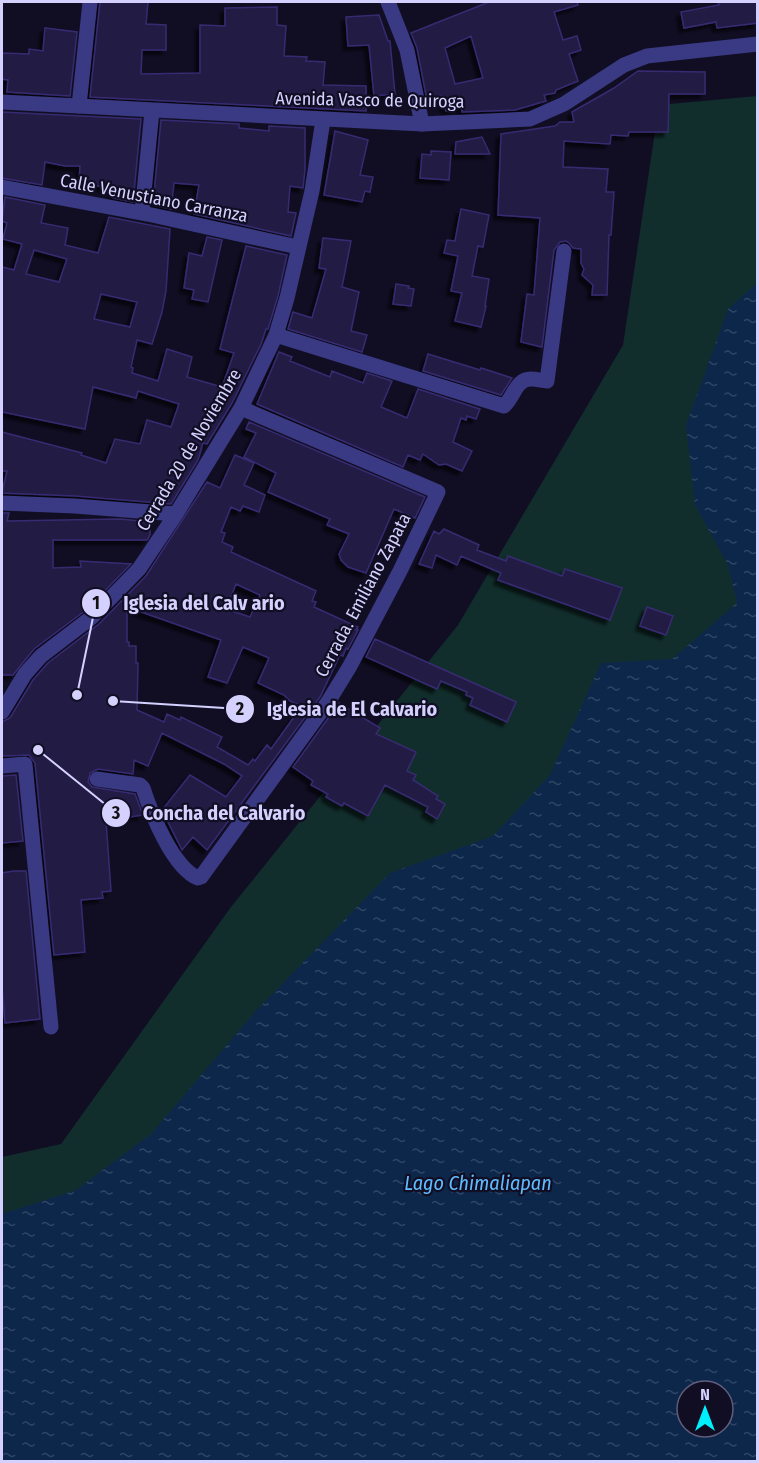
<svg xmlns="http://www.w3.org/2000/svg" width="759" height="1463" font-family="'Fira Sans Condensed',sans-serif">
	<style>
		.green { fill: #112e2c; fill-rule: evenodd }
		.water { fill: url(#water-ripples); fill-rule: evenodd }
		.building { fill: #211a45; stroke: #372c71; stroke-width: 1.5; fill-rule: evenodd; filter: url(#shadow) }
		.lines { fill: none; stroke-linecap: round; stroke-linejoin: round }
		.minor { stroke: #393a83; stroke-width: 15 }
		.tertiary { stroke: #393a83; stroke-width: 15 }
		.labels { text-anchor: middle; stroke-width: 4.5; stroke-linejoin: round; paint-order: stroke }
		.street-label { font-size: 18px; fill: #d4d1ff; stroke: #110e24 }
		.water-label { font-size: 20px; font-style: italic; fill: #5fbcff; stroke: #110e24 }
		.leader { fill: none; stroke: #d4d1ff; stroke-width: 2 }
		.callout-dot { fill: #d4d1ff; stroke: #110e24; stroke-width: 2 }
		.mark-label { font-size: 18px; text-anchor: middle; font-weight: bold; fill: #111 }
		.callout-label { font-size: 20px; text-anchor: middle; font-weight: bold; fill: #d4d1ff; stroke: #110e24; stroke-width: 4.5; stroke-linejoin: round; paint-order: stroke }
	</style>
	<defs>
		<pattern id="water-ripples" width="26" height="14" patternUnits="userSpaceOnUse" patternTransform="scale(1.5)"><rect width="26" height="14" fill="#0d274a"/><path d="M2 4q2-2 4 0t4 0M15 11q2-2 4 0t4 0" fill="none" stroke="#2f4565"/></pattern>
		<filter id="shadow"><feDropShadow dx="-4.5" dy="4.5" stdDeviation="1.5" flood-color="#0009"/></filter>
	</defs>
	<rect width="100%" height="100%" fill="#110e24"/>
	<path class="green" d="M757 96V1461H2V1157L61 1144 231 907 458 625 623 345 659 105ZM687 1391H723V1427H687Z"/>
	<path class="water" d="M757 283V1461H2V1214L76 1190 151 1134 254 1013 390 873 493 836 550 775 601 663 672 659 737 603 728 565 695 505 686 425 728 309ZM687 1391H723V1427H687Z"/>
	<path class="building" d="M100 2H148L146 24 166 25V50H142L141 74 200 73V25L225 26V8L277 7V25L286 26 284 56 307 57 306 61 325 62 323 85 366 86V111L90 97Z
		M489 2H577L578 5 554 12 563 40 577 36 581 50 569 54 578 81 556 90 555 93 544 95 546 101 515 110 462 112V106L446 111 442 96 427 100 417 48 411 33ZM471 36 483 78 455 84 445 48Z
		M718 2H758V23L717 28 716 22 684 28 681 12 719 5Z
		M379 15 388 41H390L395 94 374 96 369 45 348 46 346 17Z
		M45 28 77 32 70 96 7 92 8 80 2 79V53L29 54V49L43 51Z
		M638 71 705 72V94H669L668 132H629L628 136 611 135 610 144 564 141 563 167 608 169 606 192H614L611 235H609L607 295H592L593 285 582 275 584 269 581 263V249L573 248 570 244 566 241 560 242 554 250 542 347 521 342 527 294 534 295 540 218 498 215 501 134 555 126 560 122H574L572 112 614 88Z
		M2 112 141 119 133 202 113 198 114 188 79 184 80 166H65L45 162 42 185 2 178Z
		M161 120 239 124V128L269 131V126L305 128V169L303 188 290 186 288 212 296 213 291 236 194 214 199 185 174 183 171 209 153 205Z
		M335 131 368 140 360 175 373 177 370 192 365 191 362 202 324 195Z
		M482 137 490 154H455L456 142Z
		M431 151 451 152 449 180 420 178 422 154 431 155Z
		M5 197 45 205 41 223 68 228 65 245 98 253 109 217 170 229 166 291 162 312 152 344 137 340 131 367 133 368 132 373 158 381 167 349 192 357 187 377 222 387 234 353 220 349 246 246 287 255 278 296 268 329H266L261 344 232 403 207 444 203 443 198 460 171 504 76 496 2 493 7 471H2V432L82 453 81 455 106 463 115 439 140 444 147 420 171 427 179 404 138 391 136 398 93 387 85 429 2 412V267L14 270 22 244 3 239 7 223 2 221ZM34 250 67 259 59 282 26 274ZM101 294 137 302 130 327 94 319Z
		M461 209 489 215 483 247 478 246 472 276 489 279 485 306H486L481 327 455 321 462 293 451 291 458 256 444 253 447 240 455 241Z
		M207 237 222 240 208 302 192 299 194 290 184 288 189 253 202 256Z
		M323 238 351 241 342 287 359 292 351 331 367 335 362 352 288 329 293 312 312 318 326 269 319 268Z
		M396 284 409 286 408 288 414 289 411 306 393 304Z
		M279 352 292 357 290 361 330 377 332 371 363 383 367 373 392 381 381 407 407 418 418 389 480 409 476 419 467 416 466 420 461 418 453 442 472 451 462 471 446 464 439 465 423 454 420 460 408 455 403 467 257 404Z
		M428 354 480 370 481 368 512 378 501 395 423 371Z
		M249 422 425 497 415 518 394 509 366 573 348 567 341 560 339 554 349 534 327 525 330 519 268 492 276 473 244 457 256 433 246 429Z
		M235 455 254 463 244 485 265 495 259 512 243 506 240 511 231 507 221 532 225 533 222 542 233 547 231 552 316 591 312 601 316 602 314 607 358 627 356 630H358L348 649 346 648 343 656 340 655 320 697 207 850 193 837 182 850 162 810 190 775 226 797 242 776 224 764 162 733 148 766 134 760 133 774 98 769 90 773 88 782 92 787 135 794 143 815 106 821 111 891 102 892 103 898 81 900 85 952 54 955 35 763 29 755 2 756V722L10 718 33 680 48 663 99 624 146 576 207 482 220 488ZM236 584 260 595 250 617 226 609ZM127 607 221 640 208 677 227 683 243 647 269 658 258 683 284 695 290 701 302 706 271 749 267 745 255 761 253 759 248 765 217 747 222 737 181 717 180 720 167 714 164 722 137 710 138 663H136V646H129V642H127Z
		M2 513H9L7 521 120 519 150 522V535L147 540H53V568L81 567 80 561 131 564 86 610 34 649 13 675H2Z
		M444 529 479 545 477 550 506 561 508 556 562 576 565 569 622 588 610 620 498 580 501 573 461 556 457 565 436 555 432 568 419 564 434 531 439 534Z
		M647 607 673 616 666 635 640 626Z
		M375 639 516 702 507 722 470 705 473 698 466 695 467 692 441 681 437 689 366 657Z
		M339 703 380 728 376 734 416 752 407 771 416 775 413 780 438 796 436 799 445 804 437 819 426 812 428 807 385 785 368 816 344 803 342 806 326 797 328 794 311 785 313 781 293 767Z
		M16 775 23 841 2 843V776Z
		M14 871H26L40 1019 5 1023 2 986V873Z"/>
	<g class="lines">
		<path class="minor" d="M388 2 407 50 422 124
			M79 106 90 2
			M2 187 152 215 298 247
			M142 213 152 111
			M276 335 504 406C514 397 516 378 532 379 537 379 542 381 547 381L564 251
			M2 503 75 506 176 514
			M2 712 25 674 41 656 92 617 139 569 176 514 241 408 276 335 287 298 312 191 323 120
			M2 766 25 764 51 1027
			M97 779 140 785 143 788C151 813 173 868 198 878L201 877 328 702 350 666 400 571 438 492 241 408"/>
		<path class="tertiary" d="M2 102 422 124 530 119 564 104 624 65 647 56 758 44"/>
	</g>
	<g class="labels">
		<g class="street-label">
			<text transform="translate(370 100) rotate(1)" y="6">Avenida Vasco de Quiroga</text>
			<text transform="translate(154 198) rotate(11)" y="6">Calle Venustiano Carranza</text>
			<text transform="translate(189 450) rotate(-59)" y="6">Cerrada 20 de Noviembre</text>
			<text transform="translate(363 595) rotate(-62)" y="6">Cerrada. Emiliano Zapata</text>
		</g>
		<g class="water-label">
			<text x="478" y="1190">Lago Chimaliapan</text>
		</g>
	</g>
	<path class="leader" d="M77 695L96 603M113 701L240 709M38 750L116 813"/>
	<g class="callout-dot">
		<circle cx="77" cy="695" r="6"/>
		<circle cx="113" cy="701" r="6"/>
		<circle cx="38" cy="750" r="6"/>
		<circle cx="96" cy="603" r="15"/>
		<circle cx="240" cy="709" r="15"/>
		<circle cx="116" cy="813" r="15"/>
	</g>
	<g class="mark-label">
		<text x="96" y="609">1</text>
		<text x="240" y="715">2</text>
		<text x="116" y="819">3</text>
	</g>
	<g class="callout-label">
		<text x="204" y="610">Iglesia del Calv ario</text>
		<text x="352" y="716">Iglesia de El Calvario</text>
		<text x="224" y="820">Concha del Calvario</text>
	</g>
	<rect width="759" height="1463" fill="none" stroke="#d4d1ff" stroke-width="6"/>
	<g transform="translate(705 1409)"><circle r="28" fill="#110e24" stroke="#5f5c7c" stroke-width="1.5"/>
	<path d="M0-4.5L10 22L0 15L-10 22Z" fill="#00effc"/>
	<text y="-9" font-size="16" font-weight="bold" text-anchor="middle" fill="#d4d1ff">N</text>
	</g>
</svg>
